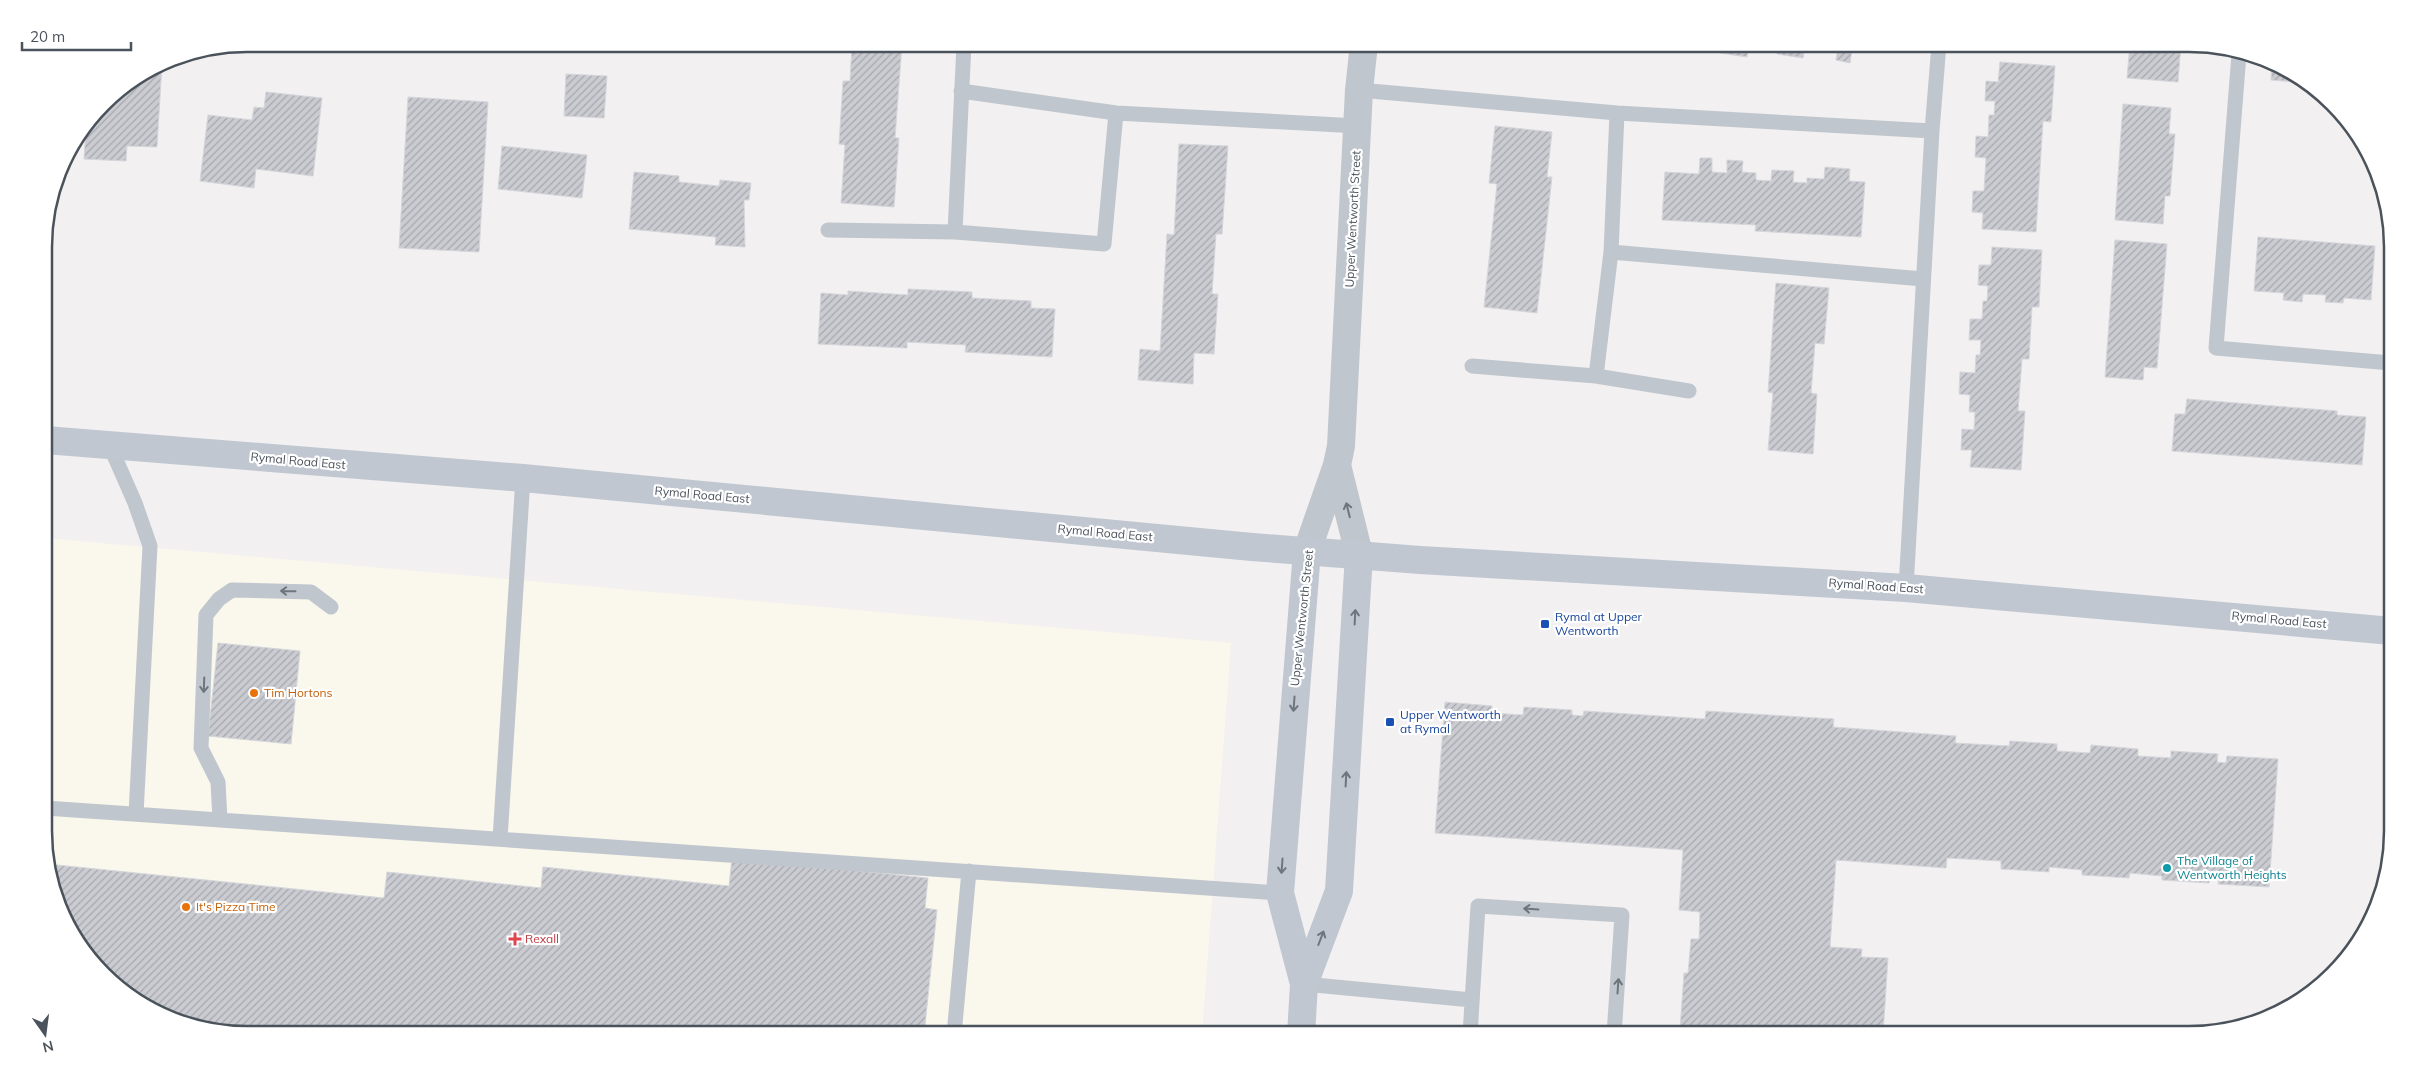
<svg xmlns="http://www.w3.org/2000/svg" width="2436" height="1079" font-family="Mulish,sans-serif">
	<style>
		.commercial { fill: #faf7ec }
		.building { fill: url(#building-hatch); stroke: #d5d6db }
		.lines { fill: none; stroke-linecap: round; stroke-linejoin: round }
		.service { stroke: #c0c6cd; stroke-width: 15 }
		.tertiary { stroke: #c0c6cd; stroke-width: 28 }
		.secondary { stroke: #c0c7d1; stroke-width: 28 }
		.oneway { stroke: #6d757d }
		.oneway2 { stroke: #6d757e }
		.transit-dot { fill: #1a4fb4; stroke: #fff; stroke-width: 2 }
		.food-dot { fill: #e8710a; stroke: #fff; stroke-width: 2 }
		.culture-dot { fill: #0f9aa8; stroke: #fff; stroke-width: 2 }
		.health-dot { fill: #e0444e; stroke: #fff; stroke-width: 2 }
		.labels { text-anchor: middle; stroke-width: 4.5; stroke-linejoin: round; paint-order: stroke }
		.street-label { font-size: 12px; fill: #4a525b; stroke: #fff }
		.transit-label { font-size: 12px; fill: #164399; stroke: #fff; text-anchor: start }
		.food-label { font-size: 12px; fill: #c56008; stroke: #fff; text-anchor: start }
		.culture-label { font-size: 12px; fill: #0d838f; stroke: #fff; text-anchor: start }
		.health-label { font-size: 12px; fill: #be3a42; stroke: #fff; text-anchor: start }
		.rim { fill: none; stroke: #4a525b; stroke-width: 2.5 }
	</style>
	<defs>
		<pattern id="building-hatch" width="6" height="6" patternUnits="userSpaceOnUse" patternTransform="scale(1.25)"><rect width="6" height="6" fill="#cbccd2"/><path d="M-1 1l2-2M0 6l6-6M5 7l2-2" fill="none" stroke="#a7a8ad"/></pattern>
	</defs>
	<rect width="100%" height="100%" fill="#f2f0f0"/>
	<path class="commercial" d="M45 538 1231 643 1202 1035H247L170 1020 124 993 86 956 59 910 46 859Z"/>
	<path class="building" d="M751 44H810V48Z
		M852 44H902L895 138H899L894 207 841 203 845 145 839 144 843 81H850Z
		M1722 44H1749L1747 57 1720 53Z
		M1778 44H1805L1803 58 1777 54Z
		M1819 44H1872L1871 51 1852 49 1850 63 1836 60 1838 47Z
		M2008 44H2051L2050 48Z
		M2130 44H2181L2178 82 2127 78Z
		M2000 62 2055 66 2051 122 2043 121 2036 232 1982 229 1983 213 1972 212 1973 191H1984L1986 158 1975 157 1976 136 1988 137 1989 115H1994L1995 101H1985L1986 81 1998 82Z
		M2272 62 2307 83 2271 80Z
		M162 64 157 147 127 146 126 161 84 159 86 129 113 94Z
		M566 74 607 76 604 118 564 116Z
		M266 92 322 98 313 176 256 169 254 188 200 181 208 115 252 120 254 107 264 108Z
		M408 97 488 102 479 252 399 248Z
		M2123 104 2171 108 2169 134H2175L2170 196H2165L2163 224 2115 220Z
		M1495 126 1552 132 1547 177H1552L1537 313 1484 307 1497 184 1489 183Z
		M1179 144 1228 146 1222 234H1216L1212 294H1218L1214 354 1194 353 1193 384 1138 380 1140 349 1160 351 1167 234 1174 235Z
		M502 146 587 155 582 198 498 189Z
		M1700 158H1712V172L1727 173V160L1743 161 1742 172 1756 173V180L1771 181 1772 170 1794 171 1793 182 1807 183V178L1824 179 1825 167 1850 169 1849 181 1865 182 1861 237 1755 231 1756 225 1662 220 1665 172 1699 174Z
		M634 172 679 176V182L719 186 720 180 751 183 749 200H744L745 247 715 245 716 237 629 229Z
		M2258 237 2375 246 2371 300 2344 298 2343 303 2325 302 2326 295 2303 294 2302 302 2283 300 2284 293 2254 291Z
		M2115 240 2167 244 2157 368 2144 367 2143 380 2105 377Z
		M1992 247 2042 250 2039 307H2032L2029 359H2022L2018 411H2025L2021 470 1970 467 1972 450H1961L1962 429 1974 430 1975 412H1969L1970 395 1959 394 1960 372 1975 373 1976 355H1980L1981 340H1969L1970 319H1982L1983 301H1987L1988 286 1978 285 1979 265H1991Z
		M1776 283 1829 288 1824 344 1815 343 1811 393 1817 394 1813 454 1768 450 1773 393 1768 392Z
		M908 289 972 292V298L1031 301V308L1055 309 1052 357 965 352 966 345 907 342V348L818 344 821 293 848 295V291L908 295Z
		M2187 399 2337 411V415L2366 417 2362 465 2172 451 2175 414H2185Z
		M218 643 300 651 291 744 208 736Z
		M1445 702 1492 706 1491 713 1523 715 1524 707 1572 710V715L1583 716 1584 711 1705 719 1706 711 1834 719 1833 727 1956 736 1955 743 2009 746 2010 741 2057 744V751L2090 753 2091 745 2138 749V756L2171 758V751L2218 754 2217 762 2226 763 2227 756 2278 759 2269 887 2218 884 2219 877 2210 876 2209 883 2162 880V876L2130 873 2129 878 2082 875V870L2049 867V872L2001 869V861L1947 858 1946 868 1836 860 1830 947 1862 949 1861 957 1888 958 1883 1035H1683L1684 1029H1680L1684 973H1688L1691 939H1699L1700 912 1679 910 1683 850 1435 833Z
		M732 858 928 878 925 908 937 910 924 1035H351L177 1021 170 1020 124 993 86 956 59 910 47 864 384 898 387 872 541 888 543 867 729 886Z"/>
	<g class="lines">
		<path class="service" d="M2239 54 2216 348 2391 363
			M1359 90 1617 113 1932 131
			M961 91 1116 113 1358 126
			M828 230 955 232 1104 244 1116 113
			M955 232 964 44
			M1611 252 1923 279
			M1472 366 1596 376 1689 391
			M1596 376 1611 252 1617 113
			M110 446 135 503 150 546 136 814
			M1906 588 1932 131 1939 44
			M45 808 1280 893
			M220 820 218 782 201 748 206 615 219 599 232 590 311 592 331 607
			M500 839 523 478
			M1304 984 1472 1000
			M954 1035 969 871
			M1470 1035 1478 906 1622 915 1614 1035"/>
		<path class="tertiary" d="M1337 465 1359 554
			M1307 551 1337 465 1341 446 1359 90 1364 44"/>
		<path class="secondary" d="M45 440 523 478 1252 547 1420 560 1906 588 2392 631
			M1304 984 1280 893 1307 551
			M1301 1035 1304 984 1339 891 1359 554"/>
	</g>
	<defs><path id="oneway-shaft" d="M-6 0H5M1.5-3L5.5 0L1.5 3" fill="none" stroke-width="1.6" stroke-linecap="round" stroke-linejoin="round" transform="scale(1.25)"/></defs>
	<g class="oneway">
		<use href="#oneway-shaft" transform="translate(1348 510) rotate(-104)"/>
		<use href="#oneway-shaft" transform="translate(288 591) rotate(-179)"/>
		<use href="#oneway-shaft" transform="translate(204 685) rotate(92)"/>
		<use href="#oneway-shaft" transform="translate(1531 909) rotate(-176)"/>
		<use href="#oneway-shaft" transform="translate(1618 986) rotate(-86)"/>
	</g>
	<g class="oneway2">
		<use href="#oneway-shaft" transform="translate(1355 617) rotate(-87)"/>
		<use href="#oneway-shaft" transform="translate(1294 704) rotate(94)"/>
		<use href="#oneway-shaft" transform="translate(1346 779) rotate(-87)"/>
		<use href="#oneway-shaft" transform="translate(1282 866) rotate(94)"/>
		<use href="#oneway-shaft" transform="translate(1321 938) rotate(-69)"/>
	</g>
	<g class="transit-dot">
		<rect x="1540" y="619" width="10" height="10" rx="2.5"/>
		<rect x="1385" y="717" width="10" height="10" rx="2.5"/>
	</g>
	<g class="food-dot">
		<circle cx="254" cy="693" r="5"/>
		<circle cx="186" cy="907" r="5"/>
	</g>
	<circle class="culture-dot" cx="2167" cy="868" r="5"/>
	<path class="health-dot" d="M512.5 931.5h5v5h5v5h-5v5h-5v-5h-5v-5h5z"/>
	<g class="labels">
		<g class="street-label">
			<text transform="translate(1353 219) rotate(-87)" y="4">Upper Wentworth Street</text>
			<text transform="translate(298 461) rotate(5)" y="4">Rymal Road East</text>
			<text transform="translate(702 495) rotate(5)" y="4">Rymal Road East</text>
			<text transform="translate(1105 533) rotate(5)" y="4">Rymal Road East</text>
			<text transform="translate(1876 586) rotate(4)" y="4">Rymal Road East</text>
			<text transform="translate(1302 618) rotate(-84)" y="4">Upper Wentworth Street</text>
			<text transform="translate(2279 620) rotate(5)" y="4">Rymal Road East</text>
		</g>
		<g class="transit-label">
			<text x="1555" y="621">Rymal at Upper<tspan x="1555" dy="14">Wentworth</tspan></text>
			<text x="1400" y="719">Upper Wentworth<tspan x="1400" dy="14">at Rymal</tspan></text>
		</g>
		<g class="food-label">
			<text x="264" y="697">Tim Hortons</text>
			<text x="196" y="911">It's Pizza Time</text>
		</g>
		<g class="culture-label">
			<text x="2177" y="865">The Village of<tspan x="2177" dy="14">Wentworth Heights</tspan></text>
		</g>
		<g class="health-label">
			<text x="525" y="943">Rexall</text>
		</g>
	</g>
	<path d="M0 0H2436V1079H0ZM247 52H2189A195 195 0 0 1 2384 247V831A195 195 0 0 1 2189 1026H247A195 195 0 0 1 52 831V247A195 195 0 0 1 247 52Z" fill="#fff" fill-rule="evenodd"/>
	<path class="rim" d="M247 52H2189A195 195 0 0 1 2384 247V831A195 195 0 0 1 2189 1026H247A195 195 0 0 1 52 831V247A195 195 0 0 1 247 52Z"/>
	<g transform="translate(45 1034) rotate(166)" stroke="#ffffff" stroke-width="4" paint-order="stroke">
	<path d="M0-4L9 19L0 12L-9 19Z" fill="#4a525b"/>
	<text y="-8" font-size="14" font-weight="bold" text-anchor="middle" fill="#4a525b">N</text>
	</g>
	<path d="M22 42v8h109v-8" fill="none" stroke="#4a525b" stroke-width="2.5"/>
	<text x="30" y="42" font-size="15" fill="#4a525b" stroke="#ffffff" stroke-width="4" paint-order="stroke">20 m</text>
</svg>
